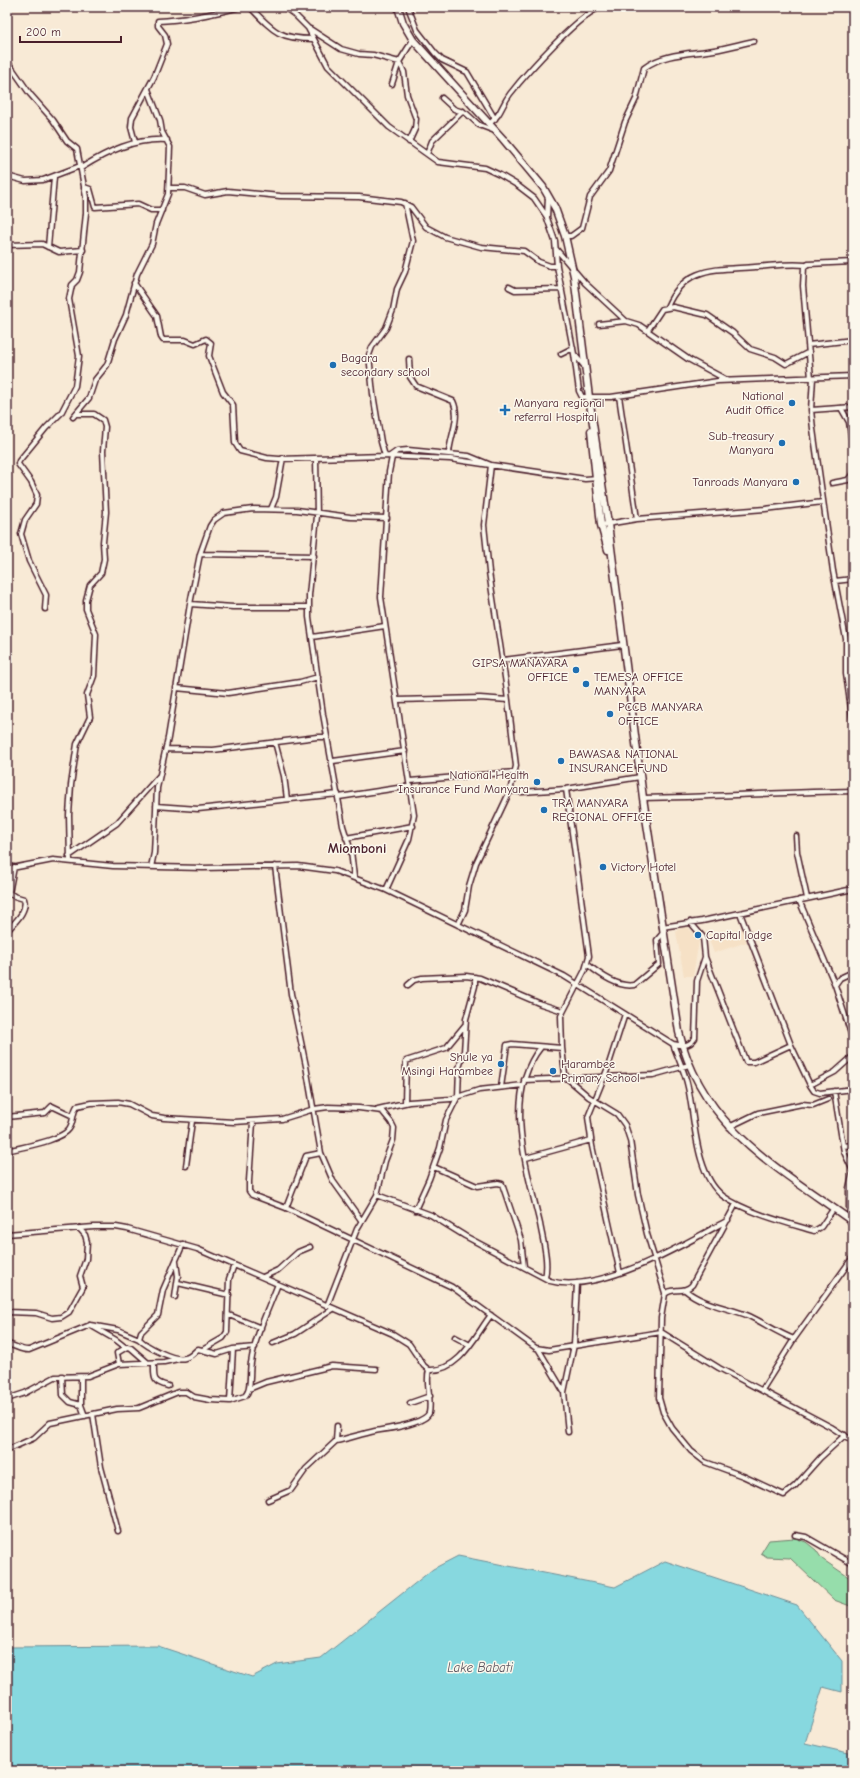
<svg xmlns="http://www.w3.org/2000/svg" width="860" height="1778" font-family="'Comic Neue',sans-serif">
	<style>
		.built { fill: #f6e1c6 }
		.green { fill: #96ddab; stroke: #707e6b }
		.water { fill: #87d8df; stroke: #6f8e97 }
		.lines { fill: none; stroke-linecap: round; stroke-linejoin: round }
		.minor-casing { stroke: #4a1f2b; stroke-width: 7 }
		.highway-casing { stroke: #4a1f2b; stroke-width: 9 }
		.minor { stroke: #fbf7ec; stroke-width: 4 }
		.highway { stroke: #fbf7ec; stroke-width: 6 }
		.poi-dot { fill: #1f6fb2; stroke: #fbf7ec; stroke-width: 1.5 }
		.labels { text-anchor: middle; stroke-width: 3; stroke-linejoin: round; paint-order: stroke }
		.poi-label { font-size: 12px; fill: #4a1f2b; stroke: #fbf7ec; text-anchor: start }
		.water-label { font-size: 13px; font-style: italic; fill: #5c5661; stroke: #fbf7ec }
		.quarter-label { font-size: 14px; font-weight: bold; fill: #4a1f2b; stroke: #fbf7ec }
	</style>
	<rect width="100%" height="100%" fill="#f8ead6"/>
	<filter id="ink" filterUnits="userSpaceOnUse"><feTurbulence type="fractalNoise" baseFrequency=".025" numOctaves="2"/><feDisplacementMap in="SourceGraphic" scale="8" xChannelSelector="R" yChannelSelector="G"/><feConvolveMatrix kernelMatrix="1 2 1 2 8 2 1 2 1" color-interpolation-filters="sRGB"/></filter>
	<g filter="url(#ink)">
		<path class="built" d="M688 927 699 941 693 976H684L676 932 678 929Z
			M742 928 747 942 714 953 709 940Z"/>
		<path class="green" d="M795 1538 806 1542 816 1550 822 1559 850 1578 853 1574V1607L834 1600 790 1558 767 1557 761 1553 769 1540Z"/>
		<path class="water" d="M458 1556 615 1587 665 1561 797 1605 842 1661V1692L823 1687 805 1743 853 1754V1771H7V1647L158 1646 252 1677 277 1664 321 1658 433 1569Z"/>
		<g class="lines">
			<g class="minor-casing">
				<path id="minor" d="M250 7C273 31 279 39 313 39
					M284 7 295 15 308 28 328 66 389 127 438 162 485 168 500 175 517 185 534 198 547 217
					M408 7 417 30 435 53 442 60 467 72 495 119
					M310 29 341 49 359 54 373 55 399 62 404 72 407 95 416 119 415 129 409 142
					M7 61 30 94 53 120 67 141 77 149 86 197V213L80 272 77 280 72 285 69 299 79 356 75 386 61 413 46 428 19 461 18 464 31 482 37 495 36 504 25 520 21 534 29 561 46 595 45 609
					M392 84 399 62 413 40
					M442 98 454 109 466 113 479 125 495 131
					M489 124C502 114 501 106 510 94 524 76 583 9 603 7
					M135 142 131 127 132 118 154 77 167 44 165 35 158 26V21C185 20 213 14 240 7
					M427 154 432 141 463 111
					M81 168C108 151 135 138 167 140
					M7 176 25 181 43 180 80 166
					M84 187 90 189 95 207 138 204 151 210H162
					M169 188H185L205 195 228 191 280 196 359 197 401 202 411 207 426 227 445 237 481 247 524 251 539 262 550 266H557
					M548 196 547 218 555 241 557 266 574 354 579 391 582 397H611L718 381 853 376
					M565 236H571L582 228 590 197 609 171 625 122 636 99 644 68C664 53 691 54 714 50 727 48 740 44 754 41
					M7 245 42 244 59 252 83 250
					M48 247 54 177
					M556 249 585 283 626 321
					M134 283 157 316 161 337 163 340H185L195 344 206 339 211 343 209 356 223 392 233 405 235 443 240 451 267 458 279 459 385 456 450 459 585 479 598 478
					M509 287 515 290 562 289
					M667 307C685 265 716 270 755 267 772 266 789 263 805 265
					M599 324 626 321 639 325 688 359 727 380
					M648 330 662 309 673 307 707 315 733 333 750 349 775 357 786 364 809 352
					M808 345 853 340
					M561 354 573 348
					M575 355 585 367
					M409 359 410 377 416 386 453 401C461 418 450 436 449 453
					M811 378 803 286 804 267 808 264 853 262
					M813 378 811 410 813 429 833 571 846 639V674L853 723
					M619 396 637 519
					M841 408 849 422 853 450
					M811 410 853 407
					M73 417 89 398 95 380 107 365 115 339 126 315 137 274 152 244 156 224 168 194 170 147 162 132 160 120 148 89
					M385 456 381 442 373 394 369 355 372 347 386 328 393 310 397 289 405 272 413 241 405 203
					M390 456 397 451 408 450 469 456 491 465 484 525 489 572 506 684 516 766 510 791 476 863 469 886 465 910 458 925
					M316 458 317 516 309 595V617L323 714 343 826 351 851 354 877
					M832 483 848 480 853 473
					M271 509 276 497 283 458
					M601 525 637 519 765 509 823 502
					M200 554 314 556
					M835 581 853 579
					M190 604 233 607H308
					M312 637 385 626
					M503 660 622 645
					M176 688 228 693 300 682 318 677
					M397 700 480 698 508 700
					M275 742 284 776 287 799
					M166 749 213 750 317 737H327
					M333 761 405 751
					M410 781 515 772
					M566 789 589 956 585 970 561 1016 562 1048 565 1074 568 1079 589 1097 617 1114 625 1125 630 1140 638 1195 647 1234 665 1293
					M510 791 522 792 566 789 640 777
					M339 797 411 786
					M643 798C713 797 783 792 853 791
					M156 806 198 809 338 794
					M796 836 797 852 807 898
					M346 838 413 826
					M69 856 117 823 159 776
					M70 861 69 815 71 785 77 744 90 717 87 695 94 676 96 634 86 609V600L90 585 101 573 104 559 103 542 106 512 103 451 105 427 103 420 94 414H76
					M275 866 291 994 306 1066 321 1153 333 1181 361 1220
					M151 867 154 853 157 788 168 738 190 604 200 554 210 526 214 520 224 513 253 509 297 510 350 517 387 518
					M7 869 53 860 113 866 203 868 298 866 335 871 386 890 564 976 673 1044C682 1046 689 1047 695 1038L697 981 705 957
					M386 890 409 839 414 815 381 597 389 472 392 457
					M799 900 835 985 853 1040
					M740 913 791 1045 810 1085 814 1091 820 1093 853 1089
					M690 922 703 937 705 957 746 1062H754L791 1045
					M662 927 702 921 853 889
					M7 931C14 923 28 911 24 899L14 896 9 893 14 867
					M587 964C599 974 618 988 634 985L659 964 657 940 663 933
					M408 985 414 980 422 978 466 976 480 978 541 1004 563 1011
					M835 985 840 978 853 972
					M673 1044C678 1058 685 1072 688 1087 695 1118 695 1175 723 1196 745 1212 787 1223 814 1231L821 1227 834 1208
					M541 1047C502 1095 527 1169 540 1224 543 1241 549 1261 545 1278
					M524 1080 653 1075 689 1065
					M810 1085 835 1072 853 1056
					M501 1087 507 1045 512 1044 562 1048
					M834 1091 844 1152 853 1171 849 1188V1208L852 1221
					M405 1103 406 1061 446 1048 465 1025
					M378 1109 409 1102 451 1099 479 1090 523 1085
					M7 1117 45 1113 52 1106 73 1116
					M253 1122 249 1181V1191L252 1195 286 1208 452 1287 536 1348 549 1350 661 1332 719 1368 831 1427 853 1441
					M729 1127 758 1113 802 1104 813 1105 828 1099
					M843 1146 853 1145
					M7 1151C21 1147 61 1141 69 1129 74 1123 72 1113 77 1106L91 1103 118 1102 129 1104 152 1116 164 1118 234 1122 282 1119 314 1109 328 1107 359 1108 382 1111 391 1122 394 1128 393 1140 385 1161 377 1195 357 1229 327 1306
					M526 1158 591 1140
					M186 1166 192 1121
					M434 1167 477 1186 498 1183 502 1184 521 1240 524 1267
					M377 1195 431 1215 465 1236 550 1281C599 1295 685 1244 728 1220
					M736 1204 692 1285C684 1294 672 1287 665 1294L661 1318 659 1398 663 1412 672 1428 691 1451 705 1462 743 1476 784 1495 795 1486 820 1458 845 1435
					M286 1208 306 1156 321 1153
					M415 1210 429 1179 440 1148 446 1120 458 1096 459 1068 464 1052 466 1019 475 986V977
					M7 1234 94 1227H116L127 1229 197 1249 393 1334 409 1344 424 1366 429 1370C460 1372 476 1334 491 1315
					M183 1244 163 1290 158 1315 141 1332 139 1339C147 1347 174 1361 185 1358 191 1357 194 1352 198 1349L217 1354 233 1349 255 1347
					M620 1273 592 1146 588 1117 607 1070 625 1014
					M263 1277 278 1270 298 1252 310 1247
					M178 1283 229 1295
					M685 1290C703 1305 727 1307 749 1316 764 1323 778 1333 794 1339
					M175 1297 178 1276 176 1262
					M7 1312 36 1313 52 1318 61 1317 69 1312 83 1287 80 1276 86 1259 87 1242 85 1235 79 1228
					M229 1315 261 1328
					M90 1325 116 1340 125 1347
					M455 1337 470 1345
					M273 1343 295 1334 333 1309
					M7 1344C14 1345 22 1351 29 1350L90 1325 118 1330 139 1339
					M204 1349 223 1338 227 1332 229 1279 234 1265
					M539 1350 564 1392 568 1432
					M154 1363C154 1378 152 1382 168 1386
					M119 1364 117 1353 127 1347 131 1348 147 1362
					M62 1376 63 1395 70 1402 81 1405
					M81 1377V1405L85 1416
					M249 1389 266 1382 332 1366 376 1369
					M762 1390 794 1339 853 1257
					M564 1392 574 1345 577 1283
					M7 1399 25 1393 55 1377 88 1376 119 1364 164 1362 178 1359
					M230 1401 233 1349
					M410 1403 430 1396
					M93 1414 101 1467 118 1531
					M336 1441C349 1438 362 1434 375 1431 386 1429 425 1424 429 1413 432 1398 425 1383 429 1370
					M7 1450 34 1438 50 1423 117 1409 139 1408 178 1392H186L194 1397 210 1400 230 1401 245 1396C252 1389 249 1373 251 1363 255 1336 268 1310 278 1284
					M268 1500 291 1490 306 1469 336 1441 337 1426
					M795 1535 806 1537 853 1564"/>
			</g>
			<g class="highway-casing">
				<path id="highway" d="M398 7 403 23 413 40 503 139 543 187 555 208 565 236 574 276 589 397 608 524 643 798 679 1032C702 1129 779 1168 853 1222
					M591 431 601 525 608 550"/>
			</g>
			<use href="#minor" class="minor"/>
			<use href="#highway" class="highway"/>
		</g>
	</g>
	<g class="poi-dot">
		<circle cx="333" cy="365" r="4"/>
		<circle cx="792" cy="403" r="4"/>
		<path d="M503 404h4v4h4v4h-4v4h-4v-4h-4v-4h4z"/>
		<circle cx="782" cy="443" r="4"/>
		<circle cx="796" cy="482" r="4"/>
		<circle cx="576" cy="670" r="4"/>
		<circle cx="586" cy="684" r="4"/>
		<circle cx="610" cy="714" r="4"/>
		<circle cx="561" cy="761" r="4"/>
		<circle cx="537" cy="782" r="4"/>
		<circle cx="544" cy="810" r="4"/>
		<circle cx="603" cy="867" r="4"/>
		<circle cx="698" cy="935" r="4"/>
		<circle cx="501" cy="1064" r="4"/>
		<circle cx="553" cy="1071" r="4"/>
	</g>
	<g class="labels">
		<g class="poi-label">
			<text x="341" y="362">Bagara<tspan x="341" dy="14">secondary school</tspan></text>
			<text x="784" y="400" text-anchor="end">National<tspan x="784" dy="14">Audit Office</tspan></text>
			<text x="514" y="407">Manyara regional<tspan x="514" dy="14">referral Hospital</tspan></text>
			<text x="774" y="440" text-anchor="end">Sub-treasury<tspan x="774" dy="14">Manyara</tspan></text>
			<text x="788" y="486" text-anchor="end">Tanroads Manyara</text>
			<text x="568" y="667" text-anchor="end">GIPSA MANAYARA<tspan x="568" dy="14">OFFICE</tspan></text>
			<text x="594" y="681">TEMESA OFFICE<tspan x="594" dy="14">MANYARA</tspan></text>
			<text x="618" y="711">PCCB MANYARA<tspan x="618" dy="14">OFFICE</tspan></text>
			<text x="569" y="758">BAWASA&amp; NATIONAL<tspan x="569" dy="14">INSURANCE FUND</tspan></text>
			<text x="529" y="779" text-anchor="end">National Health<tspan x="529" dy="14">Insurance Fund Manyara</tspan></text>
			<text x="552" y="807">TRA MANYARA<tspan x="552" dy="14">REGIONAL OFFICE</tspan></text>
			<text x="611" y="871">Victory Hotel</text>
			<text x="706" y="939">Capital lodge</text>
			<text x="493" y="1061" text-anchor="end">Shule ya<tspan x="493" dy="14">Msingi Harambee</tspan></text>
			<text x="561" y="1068">Harambee<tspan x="561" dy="14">Primary School</tspan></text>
		</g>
		<g class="water-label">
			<text x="480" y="1672">Lake Babati</text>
		</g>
		<g class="quarter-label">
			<text x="357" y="853">Miomboni</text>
		</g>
	</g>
	<rect width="860" height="1778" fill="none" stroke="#fbf7ec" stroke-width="24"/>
	<rect x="12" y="12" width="836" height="1754" fill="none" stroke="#4a1f2b" stroke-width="1.5" filter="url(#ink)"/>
	<path d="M20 36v6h101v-6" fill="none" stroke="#4a1f2b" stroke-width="2"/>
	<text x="26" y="36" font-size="12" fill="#4a1f2b" stroke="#fbf7ec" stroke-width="3" paint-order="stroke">200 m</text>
</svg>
